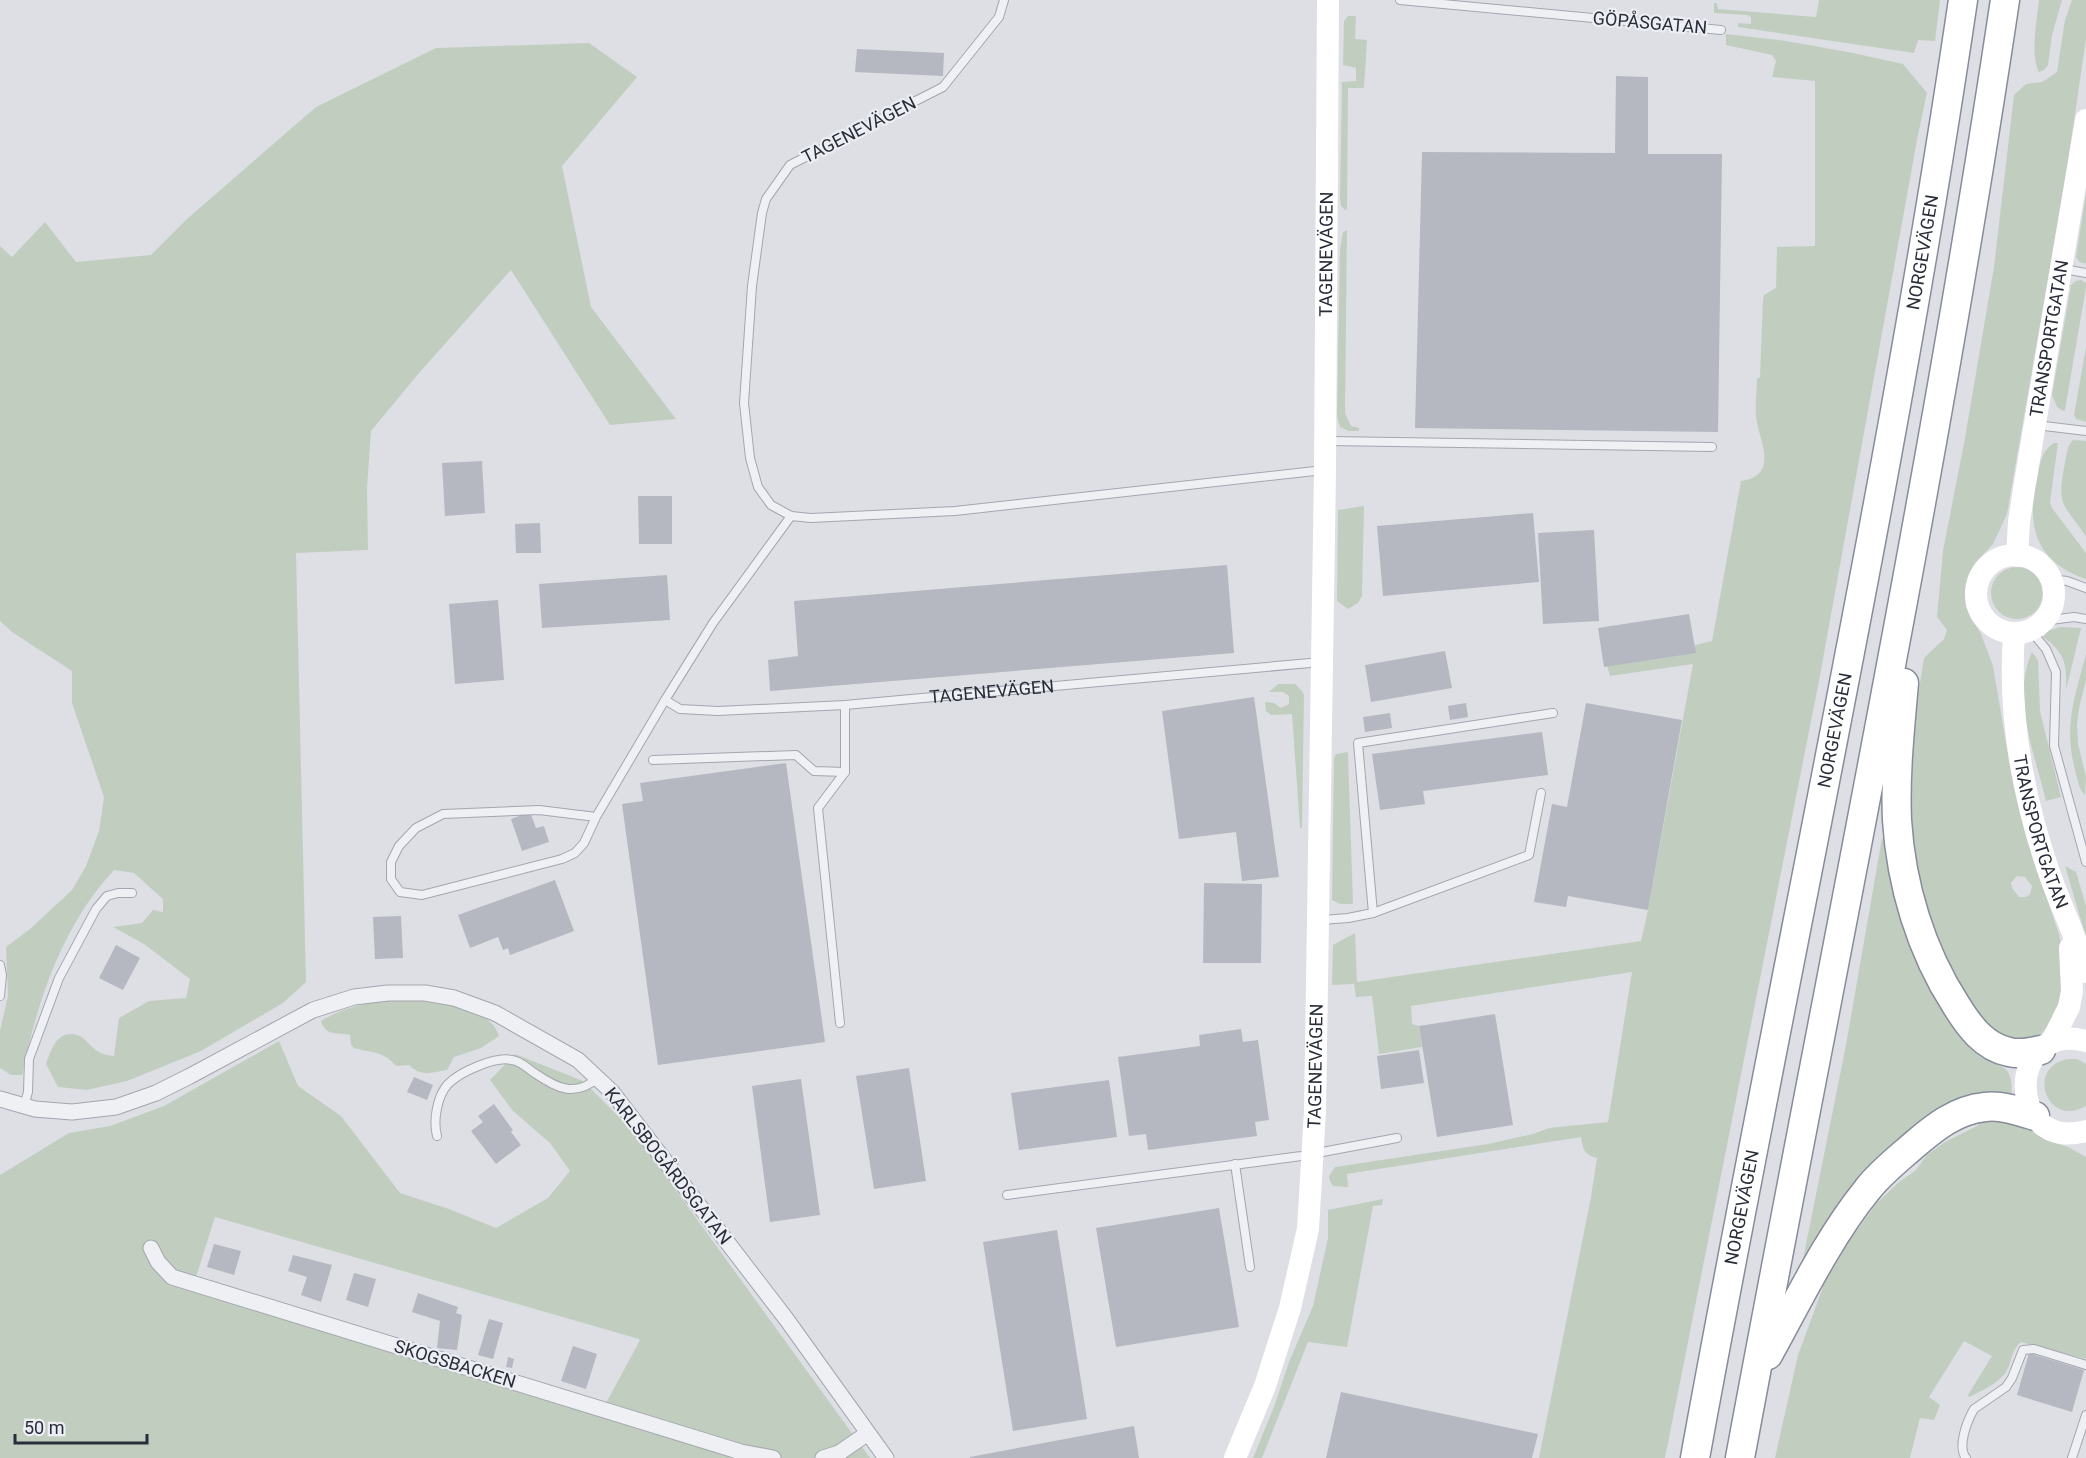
<svg xmlns="http://www.w3.org/2000/svg" width="2086" height="1458" font-family="Roboto,sans-serif">
	<style>
		.green { fill: #c1cebf; fill-rule: evenodd }
		.building { fill: #b5b8c1 }
		.lines { fill: none; stroke-linecap: round; stroke-linejoin: round }
		.lane-casing { stroke: #a3a6ae; stroke-width: 10 }
		.street-casing { stroke: #a3a6ae; stroke-width: 17 }
		.highway-casing { stroke: #868c9a; stroke-width: 31 }
		.lane { stroke: #eff0f4; stroke-width: 8 }
		.street { stroke: #eff0f4; stroke-width: 15 }
		.secondary { stroke: #fff; stroke-width: 22 }
		.highway { stroke: #fff; stroke-width: 28 }
		.labels { text-anchor: middle; stroke-width: 4.5; stroke-linejoin: round; paint-order: stroke }
		.street-label { font-size: 18px; fill: #282d39; stroke: #eceef3 }
	</style>
	<rect width="100%" height="100%" fill="#dddfe5"/>
	<path class="green" d="M1819 0H1940L1935 41 1918 40 1914 53 1738 27V23L1751 24V17L1747 15 1714 13V3H1717L1718 9 1816 17Z
		M2039 0H2062L2052 35 2048 65 2044 70 2039 72C2030 56 2037 19 2039 0Z
		M2072 0H2086V39L2067 169 2007 514 1993 544 1975 563 1969 575 1965 591 1966 607 1981 634 1993 666 2011 772 2042 884 2059 934 2062 951V992L2057 1010 2049 1025 2040 1035 2028 1040 2012 1041 1999 1036 1968 1007 1927 926 1910 824 1912 733 1924 658 1944 639 1947 630 1937 617 1943 551 1965 438 1994 267 2014 95 2026 84 2042 82 2057 72 2065 20ZM2017 876 2025 877 2032 886 2030 894 2026 897H2019L2012 888 2011 883Z
		M1348 16H1356L1355 39 1367 40 1364 88H1348L1347 209 1345 210 1341 206 1340 199 1342 82 1356 81V68L1343 65 1344 21Z
		M1726 34 1786 41 1853 53 1903 64 1927 93 1926 97 1917 140 1819 681 1665 1458H1539L1591 1197 1597 1158C1584 1155 1583 1149 1581 1137L1347 1174 1348 1187 1333 1186 1330 1181 1329 1176 1335 1167 1488 1144 1533 1134 1549 1128 1608 1122 1632 972 1411 1006 1412 1024 1419 1026 1422 1047 1379 1054 1372 996 1356 997 1354 984 1332 985 1333 945 1355 933 1357 982 1641 941 1648 910 1693 664 1610 676 1607 666 1712 641 1741 481C1781 475 1758 439 1756 416 1755 404 1757 391 1757 379L1760 377 1763 299 1764 295 1776 288 1777 247 1815 246V81L1772 77 1776 61 1772 55 1726 45Z
		M589 43 637 77 562 166 591 307 676 419 610 425 511 270 419 373 371 431 367 488 368 550 296 553 306 982 283 1003 201 1051 127 1081 87 1090 58 1087 46 1064C51 1050 57 1029 77 1035 90 1039 90 1054 114 1056L119 1018 149 1001 186 998 190 979 144 944 113 927 142 923 153 910 163 912V899L134 873 114 870C62 926 37 1002 22 1075H11L0 1068V1031L8 996 6 947 30 929 72 890 86 866 99 831 104 797 72 703V671L12 632 0 621V246L12 257 45 222 76 262 151 255 187 219 316 107 436 48Z
		M2086 193V263C2081 264 2078 261 2076 257Z
		M1347 230 1345 413 1351 426 1359 428V431H1349L1340 427 1337 416 1340 249 1343 232Z
		M2081 280 2086 283V287L2065 410 2063 411 2057 407 2052 395 2071 285 2076 281Z
		M2086 347V422L2076 419 2074 415Z
		M2073 440 2086 441V536C2061 501 2057 506 2065 462 2067 454 2067 445 2073 440Z
		M2054 443H2058L2050 502 2052 508 2086 553V579C2036 562 2026 527 2037 479 2040 464 2041 451 2054 443Z
		M1364 506 1362 596 1358 603 1348 609 1337 601 1338 510Z
		M1991 593a26 26 0 1 1 52 0a26 26 0 1 1-52 0Z
		M2060 627 2081 628 2066 690C2067 663 2065 653 2043 637L2048 631Z
		M2032 652 2038 660 2040 711 2061 797 2046 801C2035 754 2011 699 2032 652Z
		M2086 654V680L2079 708 2077 725 2078 744 2086 777 2085 795C2079 790 2078 781 2076 774 2063 726 2074 700 2086 654Z
		M1278 684H1295L1302 691 1304 695 1302 828H1300L1292 714 1271 715 1266 711 1265 702 1274 703 1281 708 1289 704V696L1283 692H1269Z
		M1348 752 1353 904H1340L1332 900 1334 758 1336 754Z
		M1882 838 1886 840 1965 1039C1969 1044 1972 1051 1977 1054 1998 1069 2015 1061 2011 1097L1980 1095 1959 1097 1941 1108 1844 1198 1815 1239 1798 1284 1846 1045Z
		M2065 866 2076 872 2086 906V937Z
		M410 998C438 999 489 1005 499 1036L481 1048 454 1057 447 1070C430 1073 422 1077 409 1065L396 1066C384 1051 372 1053 354 1048L351 1045 350 1035C337 1032 326 1037 321 1021 351 1003 376 1002 410 998Z
		M279 1041 298 1086 341 1116 400 1193 449 1209 496 1228 548 1198 570 1171 550 1143 513 1111 490 1080 515 1054 583 1081 633 1131 870 1458H0V1175L69 1133 110 1126 164 1106ZM215 1217 639 1339 640 1340 605 1405 196 1277Z
		M2069 1059H2077L2086 1064V1106C2046 1129 2025 1065 2069 1059Z
		M1978 1122H2005L2026 1128 2046 1140 2068 1147 2086 1157V1359L2021 1342C2011 1350 2012 1362 2006 1372 1999 1383 1980 1392 1969 1397L1968 1395 1992 1356 1964 1341 1929 1397 1940 1405 1934 1420 1920 1418 1910 1458H1775L1798 1355 1823 1287 1821 1284 1828 1270 1833 1269 1847 1244 1877 1203 1899 1182 1915 1171 1927 1155 1945 1142 1979 1125Z
		M1383 1199 1382 1205 1373 1206 1347 1347 1308 1342 1262 1458H1253L1274 1407 1289 1362 1313 1306 1328 1238V1210Z"/>
	<path class="building" d="M857 49 944 53 943 76 855 72Z
		M1616 76 1648 77V154H1722L1718 432 1415 428 1422 152 1615 153Z
		M482 461 485 513 445 516 442 463Z
		M638 496H672V544H639Z
		M1533 513 1539 582 1383 596 1377 526Z
		M540 523 541 553H516L515 524Z
		M1594 530 1599 621 1543 624 1538 533Z
		M1227 565 1234 653 770 691 768 660 798 656 794 601Z
		M667 575 670 620 542 628 539 584Z
		M498 600 504 680 455 684 449 604Z
		M1689 614 1696 653 1604 667 1598 628Z
		M1445 651 1452 688 1371 702 1365 665Z
		M1254 697 1279 877 1242 881 1236 832 1179 839 1162 711Z
		M1466 703 1468 717 1450 720 1448 706Z
		M1586 703 1682 720 1648 910 1568 896 1566 907 1534 902 1552 804 1567 807Z
		M1390 713 1392 728 1365 732 1363 717Z
		M1542 732 1548 775 1423 791 1425 804 1380 810 1372 754Z
		M786 763 825 1042 658 1065 622 804 643 801 640 783Z
		M530 812 536 828 544 826 549 842 522 851 511 819Z
		M555 880 574 931 510 955 508 948 503 950 498 937 470 948 458 915Z
		M1204 883 1262 884 1261 963H1203Z
		M401 916 403 958 375 959 373 917Z
		M116 945 140 958 123 990 99 978Z
		M1495 1014 1513 1125 1437 1137 1419 1026Z
		M1241 1029 1243 1042 1258 1040 1269 1120 1255 1122 1257 1136 1148 1150 1146 1134 1129 1136 1118 1057 1200 1046 1199 1035Z
		M1419 1050 1424 1083 1381 1089 1377 1056Z
		M909 1068 926 1181 874 1189 856 1076Z
		M414 1077 433 1085 427 1100 407 1092Z
		M801 1079 820 1215 770 1222 752 1086Z
		M1109 1080 1117 1137 1019 1150 1011 1093Z
		M494 1104 513 1130 511 1132 521 1145 496 1164 471 1131 483 1122 478 1116Z
		M1219 1208 1239 1327 1116 1347 1096 1228Z
		M1057 1230 1087 1419 1013 1431 983 1242Z
		M214 1244 241 1251 234 1275 207 1267Z
		M293 1255 332 1265 321 1302 301 1295 307 1277 288 1271Z
		M354 1273 376 1279 368 1307 346 1300Z
		M418 1293 458 1307 456 1313 462 1315 457 1350 437 1348 440 1321 412 1312Z
		M489 1319 503 1323 493 1359 478 1355Z
		M573 1346 597 1354 586 1389 561 1381Z
		M2029 1353 2084 1370 2072 1412 2017 1395Z
		M508 1357 514 1359 512 1368 506 1367Z
		M1341 1392 1538 1434 1532 1458H1326Z
		M1134 1426 1139 1458H970V1457Z"/>
	<g class="lines">
		<g class="lane-casing">
			<g id="lane">
				<path d="M1004 0 999 17 943 87 790 165 766 199 762 213 752 286 744 403 750 458 758 487 771 505 791 516 811 518 955 511 1324 470"/>
				<path d="M1400 0 1721 30"/>
				<path d="M2064 269 2086 273"/>
				<path d="M2036 425 2086 431"/>
				<path d="M1329 441 1712 447"/>
				<path d="M2051 579 2067 581 2086 588"/>
				<path d="M2043 621 2074 617 2086 619"/>
				<path d="M2030 630 2046 649 2056 672 2054 746 2086 862"/>
				<path id="s1" d="M665 700 680 709 718 711 845 705 1321 662"/>
				<path d="M653 760 796 755 814 771 845 772"/>
				<path d="M596 817 539 810 443 814 416 828 399 846 391 862V879L400 892 422 895 562 859 575 853 584 843 596 817 665 700 713 623 791 516"/>
				<path d="M1373 913 1358 743 1553 713"/>
				<path d="M1322 920 1348 918 1373 913 1529 855 1541 793"/>
				<path d="M0 965 2 975 0 996"/>
				<path d="M840 1023 818 808 845 772V705"/>
				<path d="M24 1106 28 1092 29 1059 59 978 96 909 107 896 118 893H132"/>
				<path d="M437 1136C433 1121 437 1096 448 1084 460 1072 495 1056 512 1060 521 1061 528 1069 536 1074 558 1089 575 1097 598 1078"/>
				<path d="M1235 1164 1250 1267"/>
				<path d="M1007 1195 1301 1156 1397 1138"/>
				<path d="M1966 1458C1957 1447 1967 1421 1974 1409L2006 1387 2012 1378 2023 1350 2034 1349 2086 1365"/>
				<path d="M2072 1458 2086 1415"/>
			</g>
		</g>
		<g class="street-casing">
			<path id="street" d="M0 1099 35 1109 72 1112 116 1107 156 1093 190 1076 313 1010 354 997 388 993H425L454 998 495 1013 578 1060 612 1092 787 1320 886 1458
				M151 1248 158 1262 172 1277 741 1452 773 1458
				M823 1458 839 1453 868 1433"/>
		</g>
		<g class="highway-casing">
			<g id="highway">
				<path d="M1904 683C1900 729 1895 775 1897 820 1901 885 1921 951 1956 1005 1969 1026 1984 1047 2009 1052 2020 1055 2031 1052 2041 1050"/>
				<path d="M1768 1355C1798 1301 1828 1238 1867 1190 1880 1173 1898 1159 1914 1145 1935 1127 1956 1110 1985 1107 2002 1105 2019 1111 2035 1116"/>
				<path id="s5" d="M1695 1458C1783 972 1891 489 1963 0"/>
				<path d="M1740 1458C1830 972 1932 489 2005 0"/>
			</g>
		</g>
		<use href="#lane" class="lane"/>
		<use href="#street" class="street"/>
		<g class="secondary">
			<circle cx="2015" cy="594" r="39"/>
			<path id="s2" d="M2017 556 2019 522 2024 489 2086 120"/>
			<path id="s3" d="M2014 634C2008 717 2023 799 2051 878 2062 909 2078 940 2086 972"/>
			<path d="M2086 1041C2005 1020 2006 1153 2086 1131"/>
			<path d="M2051 1043 2069 1007 2072 991 2070 948"/>
			<path id="s4" d="M1235 1458 1265 1386 1290 1308 1308 1229 1315 1111 1325 470 1328 0"/>
		</g>
		<use href="#highway" class="highway"/>
	</g>
	<g class="labels">
		<g class="street-label">
			<text transform="translate(1650 23) rotate(5)" y="6">GÖPÅSGATAN</text>
			<text transform="translate(859 130) rotate(-27)" y="6">TAGENEVÄGEN</text>
			<text dy="6" stroke="none"><textPath href="#s5" startOffset="1227">NORGEVÄGEN</textPath></text>
			<text dy="6" stroke="none"><textPath href="#s4" startOffset="1216">TAGENEVÄGEN</textPath></text>
			<text dy="6" stroke="none"><textPath href="#s2" startOffset="220">TRANSPORTGATAN</textPath></text>
			<text dy="6" stroke="none"><textPath href="#s1" startOffset="330">TAGENEVÄGEN</textPath></text>
			<text dy="6" stroke="none"><textPath href="#s5" startOffset="741">NORGEVÄGEN</textPath></text>
			<text dy="6" stroke="none"><textPath href="#s3" startOffset="201">TRANSPORTGATAN</textPath></text>
			<text dy="6" stroke="none"><textPath href="#s4" startOffset="404">TAGENEVÄGEN</textPath></text>
			<text transform="translate(668 1166) rotate(52)" y="6">KARLSBOGÅRDSGATAN</text>
			<text dy="6" stroke="none"><textPath href="#s5" startOffset="255">NORGEVÄGEN</textPath></text>
			<text transform="translate(455 1364) rotate(17)" y="6">SKOGSBACKEN</text>
		</g>
	</g>
	<path d="M15 1434v9h132v-9" fill="none" stroke="#282d39" stroke-width="3"/>
	<text x="24" y="1434" font-size="18" fill="#282d39" stroke="#eceef3" stroke-width="4.5" paint-order="stroke">50 m</text>
</svg>
